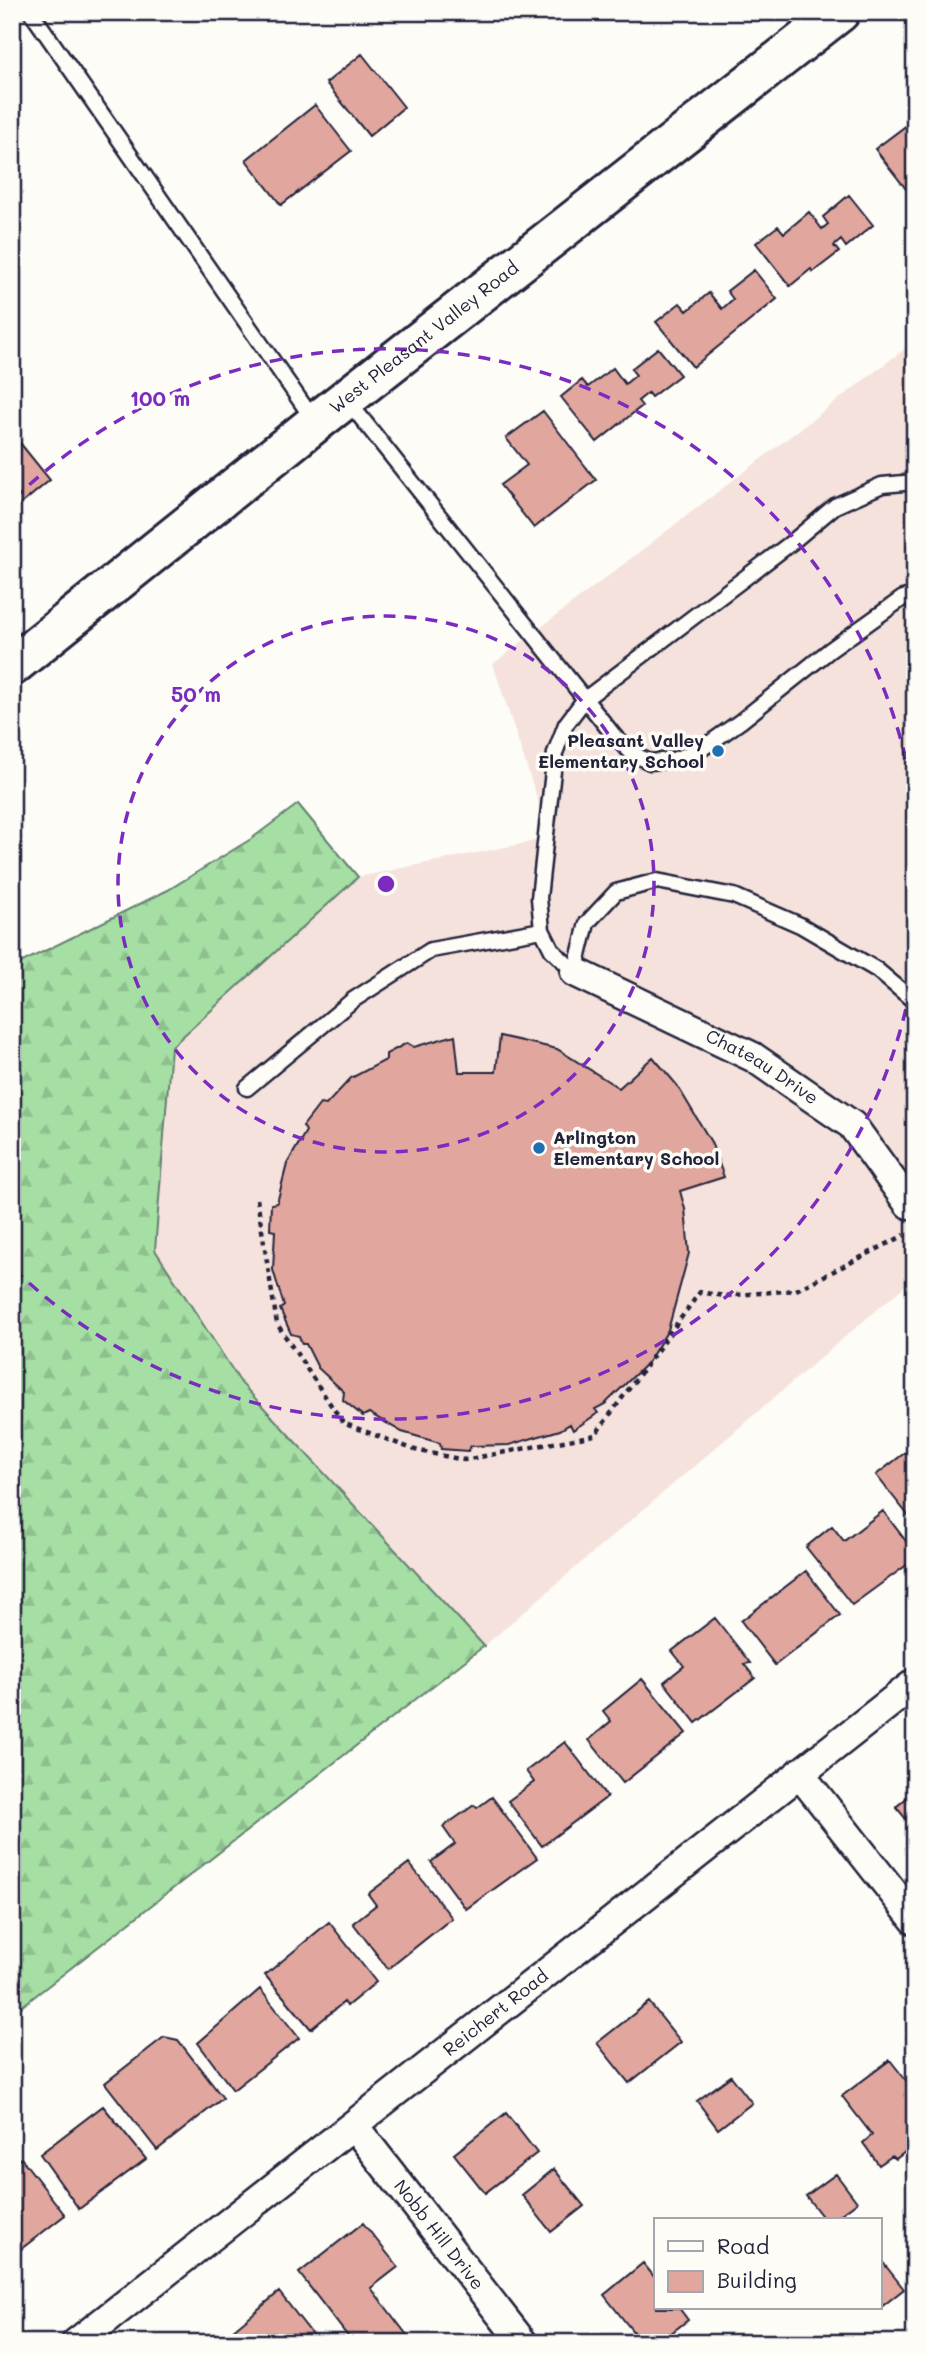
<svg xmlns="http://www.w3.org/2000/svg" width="927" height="2355" font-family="Mali,sans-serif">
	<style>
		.built { fill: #f5e2dc }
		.forest { fill: url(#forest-firs); stroke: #648070; stroke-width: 2 }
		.building { fill: #e1a79e; stroke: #22223b; stroke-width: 2 }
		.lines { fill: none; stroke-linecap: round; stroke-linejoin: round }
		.service-casing { stroke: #22223b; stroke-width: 19 }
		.minor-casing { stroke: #22223b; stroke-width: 33 }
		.secondary-casing { stroke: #22223b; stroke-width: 44 }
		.path { stroke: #22223b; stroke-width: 4.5; stroke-dasharray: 5 5; stroke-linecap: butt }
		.service { stroke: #fdfcf7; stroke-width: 14 }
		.minor { stroke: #fdfcf7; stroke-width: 28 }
		.secondary { stroke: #fdfcf7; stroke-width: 38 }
		.ring { fill: none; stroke: #7b2cbf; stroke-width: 3.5; stroke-dasharray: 12 9 }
		.poi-dot { fill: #1f6fb2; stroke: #fdfcf7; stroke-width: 2.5 }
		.labels { text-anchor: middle; stroke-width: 7; stroke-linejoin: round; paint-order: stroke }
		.street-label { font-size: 18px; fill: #22223b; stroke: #fdfcf7 }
		.poi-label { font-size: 18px; font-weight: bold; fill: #22223b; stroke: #fdfcf7; text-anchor: end }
		.centre { fill: #7b2cbf; stroke: #fdfcf7; stroke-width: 3.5 }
		.ring-label { font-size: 21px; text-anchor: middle; font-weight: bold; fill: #7b2cbf; stroke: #fdfcf7; stroke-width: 7; stroke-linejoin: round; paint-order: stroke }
	</style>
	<defs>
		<pattern id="forest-firs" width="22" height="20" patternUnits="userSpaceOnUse" patternTransform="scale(1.75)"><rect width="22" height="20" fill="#a5dfa4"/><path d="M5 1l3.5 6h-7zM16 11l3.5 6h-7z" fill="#8ebf8e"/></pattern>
	</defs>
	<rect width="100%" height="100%" fill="#fdfcf7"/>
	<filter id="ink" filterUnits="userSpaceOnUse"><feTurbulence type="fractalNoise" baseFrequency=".0143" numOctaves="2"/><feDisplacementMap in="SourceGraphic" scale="14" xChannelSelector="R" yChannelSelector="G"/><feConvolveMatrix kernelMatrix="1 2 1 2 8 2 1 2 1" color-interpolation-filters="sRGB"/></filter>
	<g filter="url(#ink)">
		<path class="built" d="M915 341V1277L484 1646 241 1383 155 1250 171 1047 358 877 550 838 493 664Z"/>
		<path class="forest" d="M298 804 358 877 171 1047 155 1250 241 1383 484 1646 12 2014V967L168 890 251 839Z"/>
		<path class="building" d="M362 54 404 107 369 136 326 83Z
			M315 105 351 151 281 205 246 160Z
			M907 125 915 135V190L910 194 875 149Z
			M849 195 873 225 846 247 841 240 834 246 839 252 813 272 811 269 790 286 756 243 778 226 784 233 809 212 822 229 828 224 823 217Z
			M754 270 777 299 693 367 656 322 680 303 687 311 709 293 722 309 733 299 727 291Z
			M658 348 680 375 651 397 648 393 638 401 642 406 597 442 561 397 582 380 588 387 613 368 625 384 636 375 631 369Z
			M543 411 596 480 534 528 500 485 527 465 506 438Z
			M12 433 50 480 15 509 12 505Z
			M455 1035 459 1072H496L500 1036 557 1049 619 1088 653 1057 677 1085 711 1142 724 1177 680 1191 685 1209 689 1253 668 1330 648 1362 605 1404 595 1409 598 1413 573 1430 570 1424 560 1430 509 1445 471 1446 468 1451 441 1449 440 1443 402 1432 369 1413 363 1416 343 1400 344 1392 318 1368 306 1344H302L299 1336 291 1334 280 1309 284 1306 273 1270 275 1231 270 1230 271 1204 277 1203 287 1164 306 1131 303 1126 320 1104 326 1105 351 1078 386 1060V1054L407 1043 414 1047Z
			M915 1445V1524L876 1475Z
			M883 1511 915 1553V1559L852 1605 806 1547 832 1526 844 1541Z
			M806 1571 840 1615 775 1665 741 1621Z
			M715 1618 750 1663 744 1664 755 1678 696 1723 664 1682 684 1666 672 1651Z
			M642 1679 686 1733 623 1783 589 1740 611 1721 603 1711Z
			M565 1742 607 1797 542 1846 508 1801 534 1782 526 1771Z
			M915 1791V1830L896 1807Z
			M492 1797 537 1858 466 1909 431 1862 455 1844 443 1827 474 1805 477 1808Z
			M409 1863 452 1918 388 1969 353 1923 376 1905 368 1894Z
			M329 1922 376 1982 347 2006 344 2002 311 2029 265 1975Z
			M260 1989 299 2038 233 2090 198 2043Z
			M649 2002 681 2042 629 2083 597 2043Z
			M164 2037 178 2040 223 2098 157 2150 105 2083Z
			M890 2060 915 2092V2144L896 2159 892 2156 879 2165 863 2143 872 2135 842 2096Z
			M731 2076 752 2103 718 2129 697 2101Z
			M103 2106 146 2159 79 2209 40 2154Z
			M506 2113 537 2153 485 2193 454 2154Z
			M21 2158 65 2215 12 2256V2164Z
			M915 2165V2184L906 2173Z
			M554 2169 584 2206 551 2232 522 2195Z
			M836 2174 857 2202 833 2220H825L806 2196Z
			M363 2223 398 2267 371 2288 407 2335 397 2343H353L299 2273Z
			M881 2260 904 2289 880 2308V2261Z
			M643 2263 656 2279V2308H679L688 2320 658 2343H642L604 2295Z
			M279 2292 319 2343H232L226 2336Z"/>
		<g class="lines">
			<g class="service-casing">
				<path id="service" d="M31 12 315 422
					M347 400 615 737 633 754 650 762 673 760 700 750 741 721 830 650 903 598 915 595
					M915 482 882 485 835 506 791 543 585 699 566 724 555 753 539 898 542 930 552 950 575 972 587 923 616 892 657 881 734 896 800 925 877 970 915 1002
					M247 1088 353 1000 431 950 542 930"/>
			</g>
			<g class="minor-casing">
				<g id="minor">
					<path id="s1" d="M575 972 753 1057 852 1125 909 1204 915 1200"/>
					<path d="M799 1773 915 1920"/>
					<path id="s2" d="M354 2126 523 2343"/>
					<path id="s3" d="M76 2343 915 1683"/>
				</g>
			</g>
			<g class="secondary-casing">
				<g id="secondary">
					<path id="s4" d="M12 666 315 423 840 12"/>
				</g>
			</g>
			<path class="path" d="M257 1199 277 1324 343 1423 415 1450 464 1460 595 1435 700 1292 724 1296 796 1290 905 1235"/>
			<use href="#service" class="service"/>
			<use href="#minor" class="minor"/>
			<use href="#secondary" class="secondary"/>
		</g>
	</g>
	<g class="ring">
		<circle cx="386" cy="884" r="268"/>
		<path d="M914 968A535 535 0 0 1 14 1269M14 499A535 535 0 0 1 914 800"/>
	</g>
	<g class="poi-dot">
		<circle cx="718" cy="751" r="7"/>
		<circle cx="539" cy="1148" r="7"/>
	</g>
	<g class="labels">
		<g class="street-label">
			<text dy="6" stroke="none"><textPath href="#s4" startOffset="527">West Pleasant Valley Road</textPath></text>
			<text dy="6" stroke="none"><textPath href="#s1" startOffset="210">Chateau Drive</textPath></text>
			<text dy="6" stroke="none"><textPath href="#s3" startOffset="534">Reichert Road</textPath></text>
			<text dy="6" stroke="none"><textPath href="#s2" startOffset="138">Nobb Hill Drive</textPath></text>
		</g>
		<g class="poi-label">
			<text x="704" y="747">Pleasant Valley<tspan x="704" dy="21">Elementary School</tspan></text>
			<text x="553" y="1144" text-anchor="start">Arlington<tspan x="553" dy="21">Elementary School</tspan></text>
		</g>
	</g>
	<circle cx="386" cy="884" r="10" class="centre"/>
	<g class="ring-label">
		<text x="160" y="406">100 m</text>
		<text x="196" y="702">50 m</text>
	</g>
	<rect width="927" height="2355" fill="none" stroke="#fdfcf7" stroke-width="42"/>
	<rect x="21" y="21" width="885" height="2313" fill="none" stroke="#22223b" stroke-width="2.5" filter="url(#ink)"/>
	<rect x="654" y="2218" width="228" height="91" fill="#fdfcf7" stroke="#a5a5ac" stroke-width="2"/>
	<rect x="668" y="2241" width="35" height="10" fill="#fdfcf7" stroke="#a5a5ac" stroke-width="2"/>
	<text x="717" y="2254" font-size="21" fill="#22223b">Road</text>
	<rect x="668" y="2271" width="35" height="21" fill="#e1a79e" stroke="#a5a5ac" stroke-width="2"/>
	<text x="717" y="2288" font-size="21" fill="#22223b">Building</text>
</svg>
